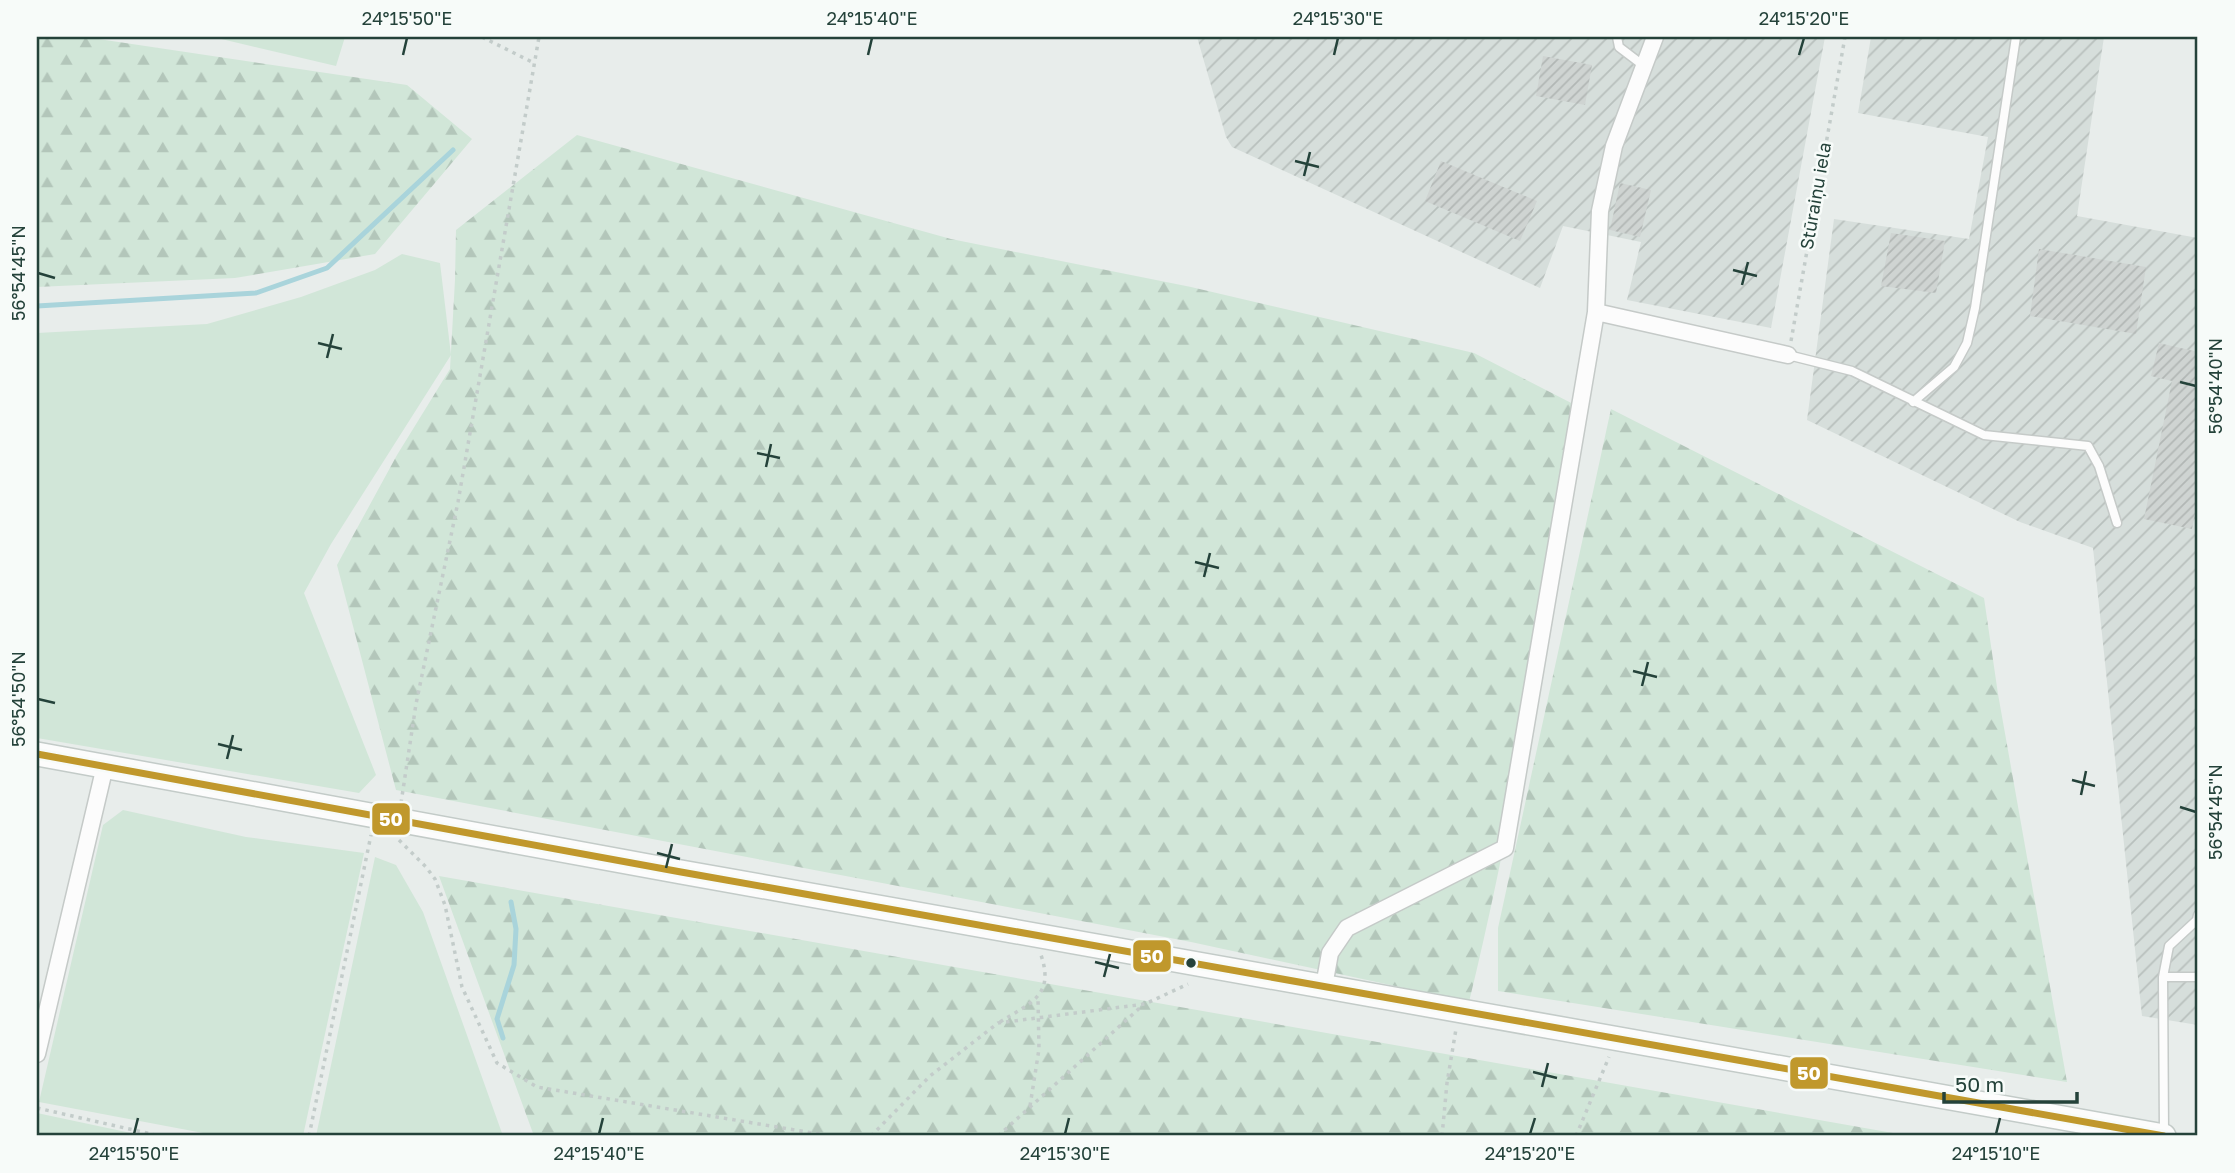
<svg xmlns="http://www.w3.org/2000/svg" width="2235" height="1173" font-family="'Golos Text',sans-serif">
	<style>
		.industrial { fill: url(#industrial-furrows) }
		.green { fill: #d1e6d8 }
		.forest { fill: url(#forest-firs) }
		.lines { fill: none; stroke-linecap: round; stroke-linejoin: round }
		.stream { stroke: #a9d4db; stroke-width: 5 }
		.building { fill: url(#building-hatch) }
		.service-casing { stroke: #c5cac8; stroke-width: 11 }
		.minor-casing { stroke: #c5cac8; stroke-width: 19 }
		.secondary-casing { stroke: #c3cbc8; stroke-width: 26 }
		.path { stroke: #c3ccca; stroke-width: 3.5; stroke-dasharray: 3.5 5; stroke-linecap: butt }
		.service { stroke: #fcfcfc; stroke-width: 8 }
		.minor { stroke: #fcfcfc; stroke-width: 16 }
		.secondary { stroke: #fcfcfc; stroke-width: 23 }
		.bus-1-casing { stroke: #f7fbf9; stroke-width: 12 }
		.bus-1 { stroke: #c0982c; stroke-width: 7 }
		.ticks { fill: none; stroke: #24423a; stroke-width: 2.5 }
		.bus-dot { fill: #24423a; stroke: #f7fbf9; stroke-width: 2.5 }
		.labels { text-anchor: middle; stroke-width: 5; stroke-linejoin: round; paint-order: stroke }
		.street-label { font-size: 18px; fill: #24423a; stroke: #f7fbf9 }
		.line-badge { stroke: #f7fbf9; stroke-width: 2.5 }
		.badge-label { font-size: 19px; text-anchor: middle; font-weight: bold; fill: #fff }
		.neatline { fill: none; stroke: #24423a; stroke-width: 2.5 }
		.ticks-label { font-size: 18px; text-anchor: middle; fill: #24423a }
	</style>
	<defs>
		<pattern id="industrial-furrows" width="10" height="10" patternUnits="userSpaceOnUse" patternTransform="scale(1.75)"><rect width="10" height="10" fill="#d6dedb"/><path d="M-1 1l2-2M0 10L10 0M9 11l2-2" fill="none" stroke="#b8c0bd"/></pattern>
		<pattern id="forest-firs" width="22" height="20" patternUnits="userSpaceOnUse" patternTransform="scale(1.75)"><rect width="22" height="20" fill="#d1e6d8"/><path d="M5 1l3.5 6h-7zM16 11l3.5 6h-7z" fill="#b3c6ba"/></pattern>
		<pattern id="building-hatch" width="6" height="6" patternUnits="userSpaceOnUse" patternTransform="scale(1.75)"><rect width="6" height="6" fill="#cfd4d2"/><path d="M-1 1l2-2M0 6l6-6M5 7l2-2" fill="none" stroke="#b2b7b5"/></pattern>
	</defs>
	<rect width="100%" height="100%" fill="#e8edeb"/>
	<path class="industrial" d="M1197 37H1825L1771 328 1627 300 1641 242 1563 226 1540 288 1232 147 1226 137Z
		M1871 37H2104L2077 216 2198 238V1025L2142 1016 2093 548 2020 522 1807 420 1834 219 1969 239 1988 137 1858 113Z"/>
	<path class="green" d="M213 37H345L336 66Z
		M402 254 440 263 451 355 331 544 304 593 376 775 359 793 37 738V333L207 324 301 297 375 270Z
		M123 810 246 837 364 853 303 1136H219L39 1102 103 825Z
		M375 857 396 865 423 912 503 1136H316Z
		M37 1113 145 1136H37Z"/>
	<path class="forest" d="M37 37H85L407 85 472 139 375 254 235 278 37 287Z
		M577 135 951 239 1191 287 1474 353 1581 408C1547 606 1517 806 1469 1002L1191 942 396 790 337 565 397 455 450 369 455 280 456 230Z
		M1611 409 1984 598 1998 694 2067 1082 1498 991V928Z
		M439 876 1910 1136H534Z"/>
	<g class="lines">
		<path class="stream" d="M37 306 256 293 327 268 453 150
			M503 1038 497 1019 514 965 516 929 511 902"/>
	</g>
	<path class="building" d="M1543 56 1592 65 1585 105 1536 96Z
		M1441 161 1537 201 1520 241 1425 201Z
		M1620 183 1651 190 1640 237 1610 230Z
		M1891 233 1945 241 1936 293 1881 286Z
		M2039 249 2146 267 2136 334 2030 316Z
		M2159 343 2198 352V497L2192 529 2144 519 2172 381 2151 376Z"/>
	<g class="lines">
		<g class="service-casing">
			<path id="service" d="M1617 37 1619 47 1644 66
				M1788 355 1852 371 1984 435 2088 446 2099 466 2117 523
				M1913 402 1954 367 1967 343 1975 308 2016 37
				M2163 977H2198
				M2164 1133 2163 977 2169 946 2197 920 2198 915"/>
		</g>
		<g class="minor-casing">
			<path id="minor" d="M1596 312 1788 355
				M1324 986 1330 953 1347 928 1505 848 1596 312 1600 211 1614 146 1655 37
				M37 1054 105 766"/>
		</g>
		<g class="secondary-casing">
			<path id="secondary" d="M37 754 681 872 2164 1136"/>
		</g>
		<path class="path" d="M482 37 534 63
			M1791 341 1845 37
			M401 803 416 704 458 502 539 37
			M399 840 426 867 435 879 445 905 462 987 497 1063 537 1087 831 1136
			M1000 1022C1030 1003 1055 996 1041 955
			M1030 1106 1039 1049 1038 999
			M37 1108 160 1136
			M309 1136 371 835
			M871 1136 930 1076 998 1023 1145 1004 1188 984
			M998 1136 1143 1005
			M1442 1136 1447 1083 1456 1029
			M1576 1136 1609 1057"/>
		<use href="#service" class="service"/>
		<use href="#minor" class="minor"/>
		<use href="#secondary" class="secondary"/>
		<g class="bus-1-casing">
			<path id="bus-1" d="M37 754 681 872 2164 1136"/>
		</g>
		<use href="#bus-1" class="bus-1"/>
	</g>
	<path class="ticks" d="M403 55 407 38M868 55 872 38M1334 55 1338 38M1799 55 1804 38M1295 161 1319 167M1304 176 1310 152M1733 270 1757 276M38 273 55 278M1742 285 1748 262M318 343 342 349M327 358 333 334M2180 382 2196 386M757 453 780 458M766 467 771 444M1195 562 1219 568M1204 577 1210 553M1633 671 1657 677M1642 686 1648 662M38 699 55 703M218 744 242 750M227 759 233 735M2072 780 2095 786M2081 795 2086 771M2180 807 2196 812M657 853 680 859M666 868 672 844M1095 962 1119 968M1104 977 1110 954M1533 1072 1557 1078M1542 1087 1548 1063M134 1134 138 1118M599 1134 603 1118M1065 1134 1069 1118M1530 1134 1535 1118M1996 1134 2000 1118"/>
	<circle class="bus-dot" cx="1191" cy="963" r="6"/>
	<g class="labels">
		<g class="street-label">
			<text transform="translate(1816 196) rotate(-80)" y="6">Stūraiņu iela</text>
		</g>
	</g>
	<g class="line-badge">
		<rect x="371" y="802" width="40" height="34" rx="7" fill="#c0982c"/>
		<rect x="1132" y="939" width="40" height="34" rx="7" fill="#c0982c"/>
		<rect x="1789" y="1056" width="40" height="34" rx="7" fill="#c0982c"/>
	</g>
	<g class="badge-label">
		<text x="391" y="826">50</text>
		<text x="1152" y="963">50</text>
		<text x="1809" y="1080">50</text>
	</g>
	<rect width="2235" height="1173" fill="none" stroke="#f7fbf9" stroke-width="77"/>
	<path d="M1944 1092v10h133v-10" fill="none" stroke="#24423a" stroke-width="3.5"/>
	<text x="1955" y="1092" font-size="21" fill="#24423a" stroke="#f7fbf9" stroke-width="5" paint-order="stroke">50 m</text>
	<rect x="38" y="38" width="2158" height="1096" class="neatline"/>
	<g class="ticks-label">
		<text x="407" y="25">24°15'50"E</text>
		<text x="872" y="25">24°15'40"E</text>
		<text x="1338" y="25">24°15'30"E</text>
		<text x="1804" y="25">24°15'20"E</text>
		<text transform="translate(19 273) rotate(-90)" y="6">56°54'45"N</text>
		<text transform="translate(2216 386) rotate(-90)" y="6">56°54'40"N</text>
		<text transform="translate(19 699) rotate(-90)" y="6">56°54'50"N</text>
		<text transform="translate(2216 812) rotate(-90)" y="6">56°54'45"N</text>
		<text x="134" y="1160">24°15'50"E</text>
		<text x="599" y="1160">24°15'40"E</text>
		<text x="1065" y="1160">24°15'30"E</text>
		<text x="1530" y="1160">24°15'20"E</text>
		<text x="1996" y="1160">24°15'10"E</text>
	</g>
</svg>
